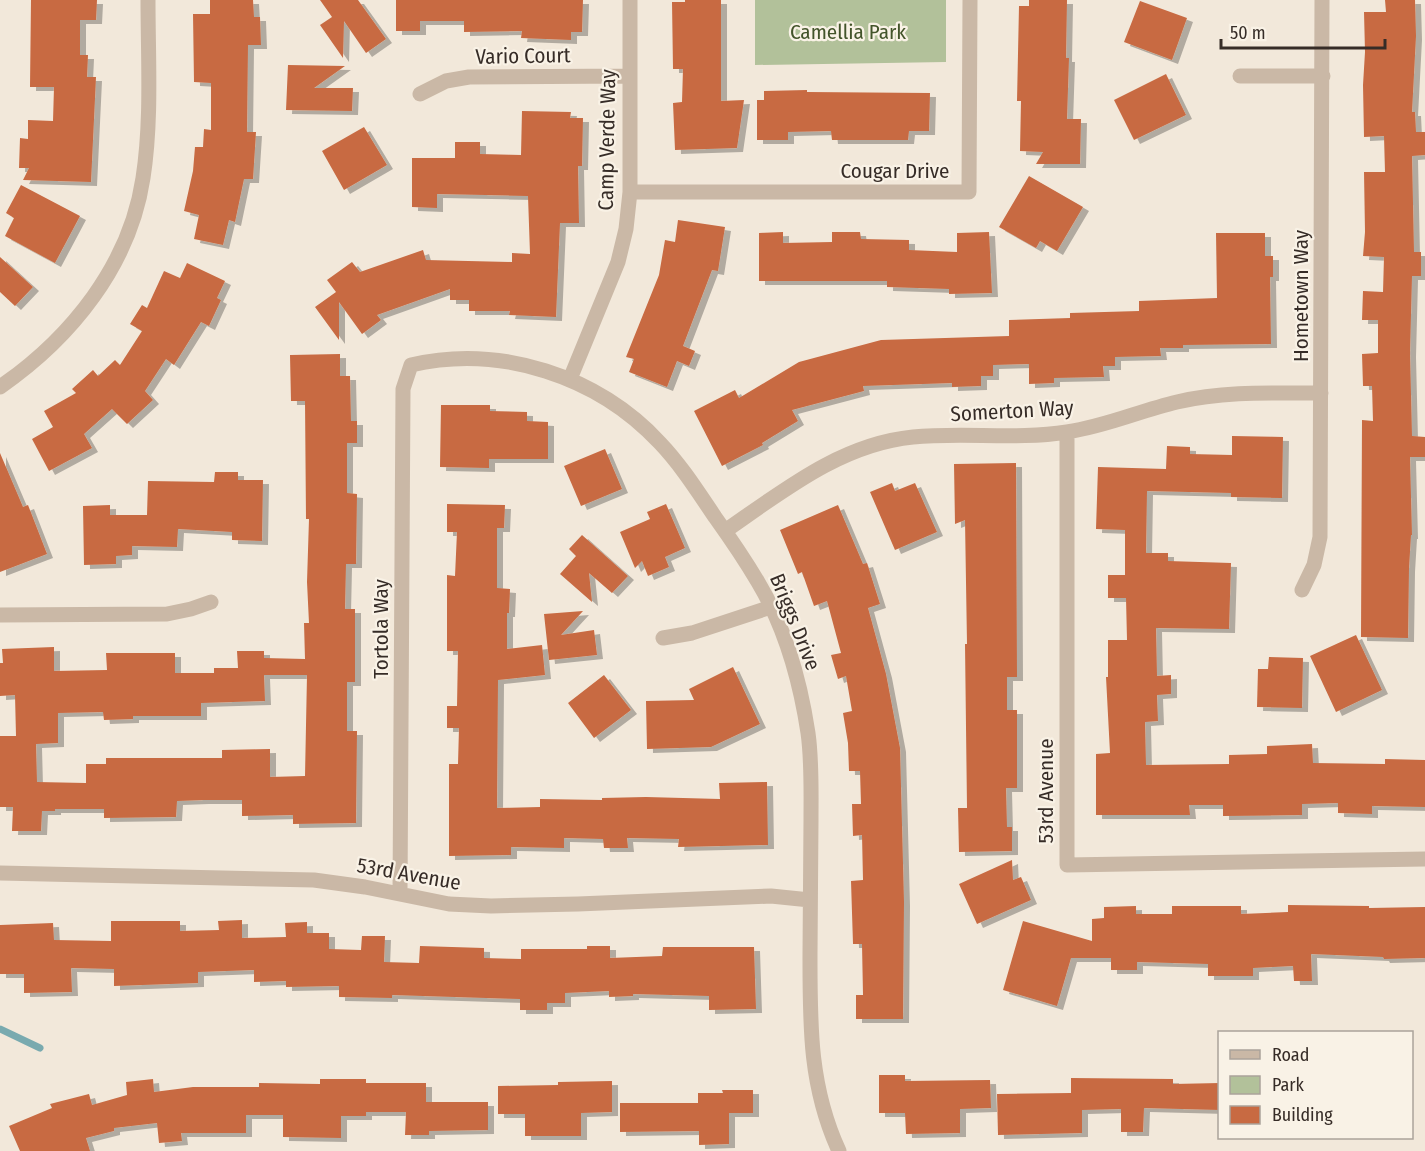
<svg xmlns="http://www.w3.org/2000/svg" width="1425" height="1151" font-family="'Fira Sans Condensed',sans-serif">
	<style>
		.green { fill: #b2c19a }
		.lines { fill: none; stroke-linecap: round; stroke-linejoin: round }
		.stream { stroke: #79aaaf; stroke-width: 7 }
		.building { fill: #c86a42; fill-rule: evenodd; filter: url(#shadow) }
		.minor { stroke: #cab8a6; stroke-width: 15 }
		.labels { text-anchor: middle; stroke-width: 4.5; stroke-linejoin: round; paint-order: stroke }
		.park-label { font-size: 21px; fill: #43542a; stroke: #f9f2e6 }
		.street-label { font-size: 21px; fill: #362c27; stroke: #f9f2e6 }
	</style>
	<defs>
		<filter id="shadow"><feDropShadow dx="6" dy="4" stdDeviation="0" flood-color="#0004"/></filter>
	</defs>
	<rect width="100%" height="100%" fill="#f2e8da"/>
	<path class="green" d="M755 0H946V62L755 65Z"/>
	<g class="lines">
		<path class="stream" d="M0 1029 40 1048"/>
	</g>
	<path class="building" d="M31 0H97L96 20H80V55H88L87 77H96L91 182 23 180 29 168H19L20 138 28 139V120L53 121 54 87H30Z
		M210 0H253L254 17H260L261 45H248L247 132H256L253 179H244L235 222 229 220 223 245 194 239 199 215 184 211 193 171 195 147H203L204 129 211 130V83L194 82 193 14H210Z
		M320 0H358L386 39 366 53 344 21 343 58 320 25 332 17Z
		M396 0H583L582 32H571V40L521 38 522 31 464 32V21H420V31H396Z
		M685 0H721V101L744 100 737 148 675 150 673 103 682 102 683 69H673L672 2H685Z
		M1029 0H1067L1066 58H1069L1067 119H1081L1080 164H1036L1043 152 1020 151 1021 101H1017L1019 6H1029Z
		M1385 0H1415L1416 36 1412 112H1415L1416 132H1425V155L1412 156 1414 252H1421V276H1412L1410 353 1412 436 1425 437V457H1410L1412 535H1411L1409 568 1408 638 1361 637 1362 420 1373 421 1372 386H1363L1362 354 1378 353V320H1362L1363 291 1383 292 1384 257 1363 256 1365 232 1364 172H1385L1384 136 1364 137 1363 85 1365 52 1364 12H1386Z
		M1140 1 1187 18 1172 60 1124 42Z
		M288 65 345 66 314 88H353L352 111 286 110Z
		M1166 74 1186 115 1134 140 1114 100Z
		M807 90V92L930 93 929 131H909L908 140H832L831 131 788 132V140H757V100H764V91Z
		M522 111 571 112 570 118H583L582 166H578L579 223H560L556 317 509 315 510 311H469V300H450V289L377 315 381 320 362 334 339 302V340L315 307 336 292 327 280 352 262 360 272 423 250 426 260 512 262V253L530 254 528 196 437 194V208L412 207V158H455V142H480V154L521 155Z
		M364 127 387 165 344 190 322 151Z
		M1029 176 1083 207 1057 251 1040 241 1036 248 999 227Z
		M21 185 80 216 55 263 5 236 14 218 6 213Z
		M678 220 725 227 718 271 712 270 683 346 695 351 689 366 677 361 667 387 629 372 634 359 626 357 659 275 665 240 675 242Z
		M783 232V243L832 242V232H860L861 239 909 240V250L957 252V233L989 232 992 293 949 294V289L887 287V281H759V233Z
		M1216 233H1265V256H1273V277H1270L1271 344 1183 345V348H1160L1161 356 1115 357V366H1103L1104 377 1054 378V383L1029 384V364L993 365V376H981V386L952 387V383L863 386 864 391 792 410 798 421 762 443 763 445 722 466 694 411 735 390 739 398 799 362 881 340 1009 336V320L1070 318V313L1139 311V301L1217 298Z
		M0 257 33 287 15 306 0 292Z
		M187 263 225 281 217 298 221 300 209 326 201 322 174 365 166 359 145 391 153 400 127 424 112 409 84 434 92 448 49 471 32 439 53 427 44 411 76 393 72 389 93 370 98 376 115 360 120 365 142 331 130 324 142 305 147 308 164 271 180 278Z
		M340 354V376H350L351 421H357V443H347V493L357 494 356 564H346L345 609H355V682H347V731H357L356 823 293 824V815L242 816V800H203L177 801 176 817 104 818V809H55V811H42L41 831H12L13 807H0V736H16L15 695 0 696V663H3L2 649 54 647V671L107 670 106 653H175V673H214V668H238L237 651H264V658L305 659 304 623H309L307 582 309 519H306L305 401H291L290 355ZM264 675H307L305 776 270 777V749L222 750V758H106V764H86V783L37 782 36 744 58 743V713L103 712 104 720 133 719V716H201V703L265 701Z
		M441 405H490V411L527 412V421L548 422V459H489V468L440 467Z
		M1232 436 1283 437 1282 498 1231 497V493L1147 491 1146 553H1168V561L1231 563 1229 629 1156 628 1157 676 1171 675V694L1157 695 1158 721 1145 722 1146 765 1229 764V755L1267 754V746L1312 744 1313 763 1385 764V759L1425 760V807L1372 806V814L1338 813V803L1302 804V815L1223 816V805H1189L1190 815H1096V754L1110 753 1106 677H1108V640H1127L1126 598H1108V575H1125V530L1096 529 1098 467 1166 469 1167 446 1190 447V454L1232 455Z
		M605 449 622 489 581 506 564 466Z
		M0 453 23 507 28 505 47 554 0 572Z
		M1016 463 1017 677H1007V710H1017V788H1006L1007 827H1012V851L959 852 958 808H967L965 644H967L965 520 955 524 954 464Z
		M215 472H238V480H263L262 541 232 540V532L178 529 177 547 132 546V555L116 556V564L84 565 83 506 110 505V515H147L148 481 214 482Z
		M892 483 895 491 915 483 937 532 895 550 870 492Z
		M447 504 505 505 504 528H497V588L510 589 509 613H507V649L542 645 545 675 498 680 497 808 540 807V799L602 800V798L646 797 720 799 719 783 767 782 768 845 678 847 679 839 627 838 628 848H604L603 839 564 838V848L511 847V855L449 856V764H458L459 728H447V706H457L458 651H447V575L455 576 457 532H447Z
		M666 504 685 548 665 557 669 567 648 576 642 561 635 568 620 532 650 519 647 512Z
		M838 505 863 564 867 563 880 604 868 608 886 674 900 748 904 902 903 1019H856V995H863L862 944H853L851 881 863 880 862 835 853 836 852 804H861L860 771H849L848 743 843 713 852 711 846 676 838 679 831 655 841 653 827 601 814 606 802 572 798 574 780 530Z
		M582 535 628 576 612 593 589 573 592 602 560 574 576 556 569 549Z
		M583 611 561 635 594 630 597 655 549 660 544 614Z
		M1356 635 1382 690 1336 712 1310 656Z
		M1269 657 1303 658 1302 708 1257 707 1258 669H1268Z
		M733 667 760 724 711 747 647 749 646 701 694 700 689 689Z
		M604 675 631 710 594 738 568 703Z
		M1012 860 1013 880 1021 877 1031 900 977 924 959 884Z
		M1288 905 1369 906V908L1425 907V958L1384 959 1383 957 1311 954 1312 981H1294L1293 966 1253 968V976H1208V964L1137 962V970H1111V958H1071L1057 1006 1003 990 1023 921 1092 941V919L1104 918V907L1136 906V914H1172V906H1241V914L1288 912Z
		M242 920V938L286 937 285 923 307 922V933H329V949L361 950 362 936H385L384 962 419 963 420 946 484 948V958L521 959V949H587V946H610V958L662 956 663 947H754L756 1009 709 1010V996L633 994V996L609 997V991L565 993V1003H547V1010H520V999L392 995V998L339 997V986L286 987V981L254 982V970L198 972V983L114 986V969L71 968 72 992 24 993V974H0V925L53 923 54 940 111 941V921H180V931L219 930 218 921Z
		M879 1075H905V1081L990 1080 991 1108 960 1109V1133L906 1134 905 1113H879Z
		M1071 1078 1173 1079V1084L1220 1083V1110L1144 1108 1143 1132H1121V1109L1082 1110V1133L998 1135 997 1094 1071 1093Z
		M153 1079 154 1092 193 1087H259V1083L320 1084V1079H366V1083H426V1102H488V1130L429 1131V1135H405L406 1112H366V1116H341V1138L283 1137V1115H246V1133H181L182 1141 159 1143 157 1123 114 1128V1131L86 1138 90 1151H20L9 1126 52 1108 50 1104 89 1094 92 1105 127 1095 126 1082Z
		M612 1081V1112L581 1113V1136H525V1114H498V1086L558 1085V1082Z
		M722 1090H753V1113H729V1144L699 1145V1131L620 1132V1103H698V1093H723Z"/>
	<g class="lines">
		<path class="minor" d="M1240 76H1323
			M420 94 446 81 469 77 630 76
			M630 192H969L970 0
			M570 379 618 262 626 229 630 192V0
			M0 387C71 338 130 265 143 178 152 120 148 59 148 0
			M1067 432V865L1425 859
			M725 531C783 491 841 444 913 437 964 432 1017 440 1067 432 1107 426 1139 411 1177 402 1224 391 1272 393 1321 393
			M1302 590 1314 565 1320 537 1322 0
			M0 615 167 614 191 609 211 602
			M663 638 692 633 771 607
			M0 873 314 880 365 887 449 904 491 906 578 904 771 896 810 900
			M400 894 403 389 411 365C500 344 598 376 660 443 681 465 698 492 715 517 730 538 745 560 758 582 785 627 800 680 808 733 812 761 811 791 811 820 811 865 810 909 810 954 810 1024 809 1086 839 1151"/>
	</g>
	<g class="labels">
		<g class="park-label">
			<text x="848" y="39">Camellia Park</text>
		</g>
		<g class="street-label">
			<text transform="translate(523 56) rotate(-1)" y="7">Vario Court</text>
			<text transform="translate(607 140) rotate(-89)" y="7">Camp Verde Way</text>
			<text x="895" y="178">Cougar Drive</text>
			<text transform="translate(1301 296) rotate(-90)" y="7">Hometown Way</text>
			<text transform="translate(1012 411) rotate(-3)" y="7">Somerton Way</text>
			<text transform="translate(795 622) rotate(68)" y="7">Briggs Drive</text>
			<text transform="translate(381 629) rotate(-90)" y="7">Tortola Way</text>
			<text transform="translate(1046 791) rotate(-90)" y="7">53rd Avenue</text>
			<text transform="translate(409 874) rotate(10)" y="7">53rd Avenue</text>
		</g>
	</g>
	<rect x="1218" y="1031" width="195" height="108" fill="#f9f2e6" stroke="#aba39a" stroke-width="1.5"/>
	<rect x="1230" y="1050" width="30" height="9" fill="#cab8a6" stroke="#aba39a" stroke-width="1.5"/>
	<text x="1272" y="1061" font-size="18" fill="#362c27">Road</text>
	<rect x="1230" y="1076" width="30" height="18" fill="#b2c19a" stroke="#aba39a" stroke-width="1.5"/>
	<text x="1272" y="1091" font-size="18" fill="#362c27">Park</text>
	<rect x="1230" y="1106" width="30" height="18" fill="#c86a42" stroke="#aba39a" stroke-width="1.5"/>
	<text x="1272" y="1121" font-size="18" fill="#362c27">Building</text>
	<path d="M1221 39v9h164v-9" fill="none" stroke="#362c27" stroke-width="3"/>
	<text x="1230" y="39" font-size="18" fill="#362c27" stroke="#f9f2e6" stroke-width="4.5" paint-order="stroke">50 m</text>
</svg>
